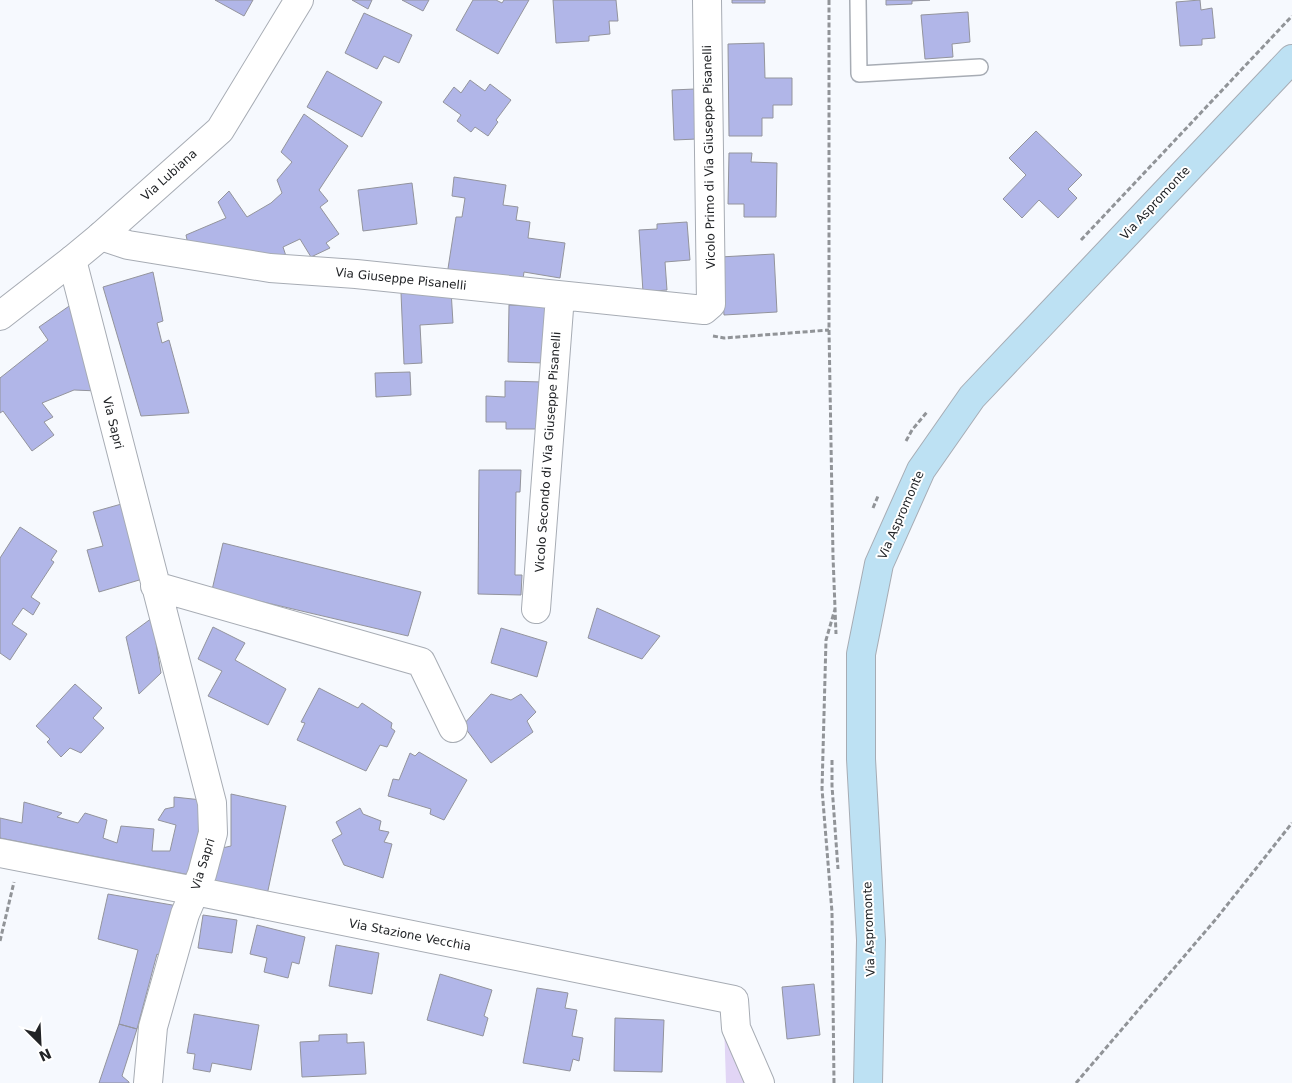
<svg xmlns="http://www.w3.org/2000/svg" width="1292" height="1083" font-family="'DejaVu Sans',sans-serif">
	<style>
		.green { fill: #e1d5f5 }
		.building { fill: #b1b6e8; stroke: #93949c }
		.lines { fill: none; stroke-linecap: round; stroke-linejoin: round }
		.service-casing { stroke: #a7acb4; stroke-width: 18 }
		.minor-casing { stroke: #a7acb4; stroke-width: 30 }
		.tertiary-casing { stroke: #a7acb4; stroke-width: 30 }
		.secondary-casing { stroke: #a7acb4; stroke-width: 30 }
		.path { stroke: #919498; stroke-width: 3; stroke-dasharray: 5 2.5; stroke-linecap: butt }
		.service { stroke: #fff; stroke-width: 15 }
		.minor { stroke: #fff; stroke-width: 28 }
		.tertiary { stroke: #fff; stroke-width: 28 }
		.secondary { stroke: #bde1f3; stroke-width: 28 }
		.labels { text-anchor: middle; stroke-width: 4; stroke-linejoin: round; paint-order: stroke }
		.street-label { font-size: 12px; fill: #212326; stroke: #fff }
	</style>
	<rect width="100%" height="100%" fill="#f6f9fe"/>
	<path class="green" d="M724 1022 748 1083H726Z"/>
	<path class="building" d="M215 0H253L244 16Z
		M352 0H372L368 9Z
		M402 0H429L423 11Z
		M473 0H496L502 3 504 0H529L498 54 456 30Z
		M553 0H616L618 21H609L610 34 589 36V41L556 43Z
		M732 0H765V3H732Z
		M886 0H930L912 1V4L886 5Z
		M1200 0 1201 10 1212 8 1215 38 1202 39V45L1180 46 1176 2Z
		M968 12 970 42 952 44 953 57 925 59 921 15Z
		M364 13 412 35 399 63 384 56 377 69 345 53Z
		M764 43 765 78H792V105H773V118H762V136H729L728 44Z
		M327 71 382 102 362 137 307 107Z
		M470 80 485 91 490 84 511 100 496 120 498 122 488 136 475 127 471 132 457 121 461 115 443 102 454 87 461 93Z
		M695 89 697 139 674 140 672 90Z
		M304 114 348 146 319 190 328 201 320 207 339 234 326 243 330 248 311 257 300 239 283 247 289 265 245 262 237 248 224 255 189 249 186 235 226 218 218 202 229 191 247 217 271 203 282 193 277 180 292 162 281 152Z
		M1036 131 1082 175 1068 189 1077 198 1058 218 1039 200 1022 218 1003 199 1026 175 1009 158Z
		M729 153H752L751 162 777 163 776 217H744V204H728Z
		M454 177 506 185 503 205 518 207 516 220 530 222 528 238 565 243 560 278 524 272 522 286 447 275 456 217H462L465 198 452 196Z
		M412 183 417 224 363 231 358 190Z
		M687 222 690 260 665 262 667 290 643 292 639 230 657 229V224Z
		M774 254 777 312 724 315 720 257Z
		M153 272 163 321 157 323 162 343 169 340 189 413 141 416 103 287Z
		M451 290 453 323 420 325 422 363 404 364 401 293Z
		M75 302 98 391 74 390 42 403 53 417 44 422 54 435 32 451 3 411 0 413V378L48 340 39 327Z
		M509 305 546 307 545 363 508 362Z
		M410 372 411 395 376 397 375 373Z
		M505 381 543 382 542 429H506V422H486V396L505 397Z
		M479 470H521L520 492H516L515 575H522L521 595 478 594Z
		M125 503 146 578 99 592 87 550 103 546 93 512Z
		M20 527 57 551 51 560 54 562 31 597 40 603 33 615 23 608 12 624 27 634 10 660 0 653V558Z
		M223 543 421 592 408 636 212 590Z
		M597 608 660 636 642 659 588 638Z
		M152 618 161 673 139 694 126 637Z
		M213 627 245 643 235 660 286 689 268 725 208 696 222 671 198 659Z
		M501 628 547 642 537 677 491 663Z
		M75 684 102 708 93 718 104 728 81 753 70 748 61 757 47 742 50 739 36 726Z
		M319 688 358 708 362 703 392 723 391 728 395 731 387 747 380 745 366 771 297 740 305 723 301 722Z
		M491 694 511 700 521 694 536 712 527 721 533 732 491 763 463 725Z
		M419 752 467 780 444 820 430 814 431 809 388 796 393 779 399 780 410 753 415 756Z
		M231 794 286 806 267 895 205 882 213 850 231 846Z
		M174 797 202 800 195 876 0 838V818L22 823 24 802 62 813 57 817 78 823 85 813 107 820 103 838 117 843 121 826 154 829 152 851H170L176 825 158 820 165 809 174 807Z
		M360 808 363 814 381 821 379 830 389 832 384 842 392 844 383 878 344 865 332 840 342 834 336 822Z
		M108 894 178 906 160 956 157 954 137 1029 119 1024 138 950 98 939Z
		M203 915 237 920 232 953 198 948Z
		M257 925 305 937 299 964 292 962 288 978 264 972 267 958 250 954Z
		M336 945 379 953 372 994 329 986Z
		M440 974 492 990 484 1016 488 1018 483 1036 427 1020Z
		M814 984 820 1035 787 1039 782 987Z
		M537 988 568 993 565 1008 577 1010 572 1036 583 1038 579 1061 573 1059 570 1071 523 1063Z
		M194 1014 259 1025 251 1070 212 1063 210 1072 193 1069 195 1054 187 1053Z
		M615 1018 664 1020 662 1072 614 1071Z
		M119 1024 137 1029 122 1076 129 1082V1083H99Z
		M347 1034V1043L364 1042 366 1074 302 1077 300 1042 319 1041V1035Z"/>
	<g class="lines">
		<g class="service-casing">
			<path id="service" d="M858 0 859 74 980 67"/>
		</g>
		<g class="minor-casing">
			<path id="minor" d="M101 236 128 245 270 268 356 274 704 310 711 304 707 0
				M72 260 212 803 213 833 202 874 185 914 153 1027 148 1083
				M155 586 421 662 453 728
				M536 609 560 296
				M0 853 195 891 734 1000 736 1028 760 1083"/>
		</g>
		<g class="tertiary-casing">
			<path id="tertiary" d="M0 316 72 260 101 236 220 130 299 0"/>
		</g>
		<g class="secondary-casing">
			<path id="secondary" d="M868 1083 871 940 861 759V654L879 564 921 470 972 397 1292 59"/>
		</g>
		<path class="path" d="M829 0V330L833 556 836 634
			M1081 240 1292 16
			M713 336 724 338 829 330
			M906 441 912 430 927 412
			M873 508 878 496
			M832 760V786L838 869
			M0 941 14 882
			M834 1083 832 912 822 789 826 640 835 609
			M1076 1083 1216 919 1292 823"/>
		<use href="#service" class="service"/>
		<use href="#minor" class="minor"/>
		<use href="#tertiary" class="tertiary"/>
		<use href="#secondary" class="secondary"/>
	</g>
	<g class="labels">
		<g class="street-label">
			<text transform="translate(709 157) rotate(-91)" y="4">Vicolo Primo di Via Giuseppe Pisanelli</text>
			<text transform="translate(169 175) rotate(-42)" y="4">Via Lubiana</text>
			<text transform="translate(1155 203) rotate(-47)" y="4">Via Aspromonte</text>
			<text transform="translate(401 279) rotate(6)" y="4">Via Giuseppe Pisanelli</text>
			<text transform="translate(113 423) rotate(76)" y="4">Via Sapri</text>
			<text transform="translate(548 452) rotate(-86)" y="4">Vicolo Secondo di Via Giuseppe Pisanelli</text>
			<text transform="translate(901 515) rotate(-66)" y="4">Via Aspromonte</text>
			<text transform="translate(203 864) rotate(-73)" y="4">Via Sapri</text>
			<text transform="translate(869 929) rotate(-92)" y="4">Via Aspromonte</text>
			<text transform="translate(410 935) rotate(11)" y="4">Via Stazione Vecchia</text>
		</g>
	</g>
	<g transform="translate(40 1043) rotate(156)" stroke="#ffffff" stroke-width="4" paint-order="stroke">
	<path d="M0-4L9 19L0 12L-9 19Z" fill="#212326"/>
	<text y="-8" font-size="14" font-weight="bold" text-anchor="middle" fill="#212326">N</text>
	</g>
</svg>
